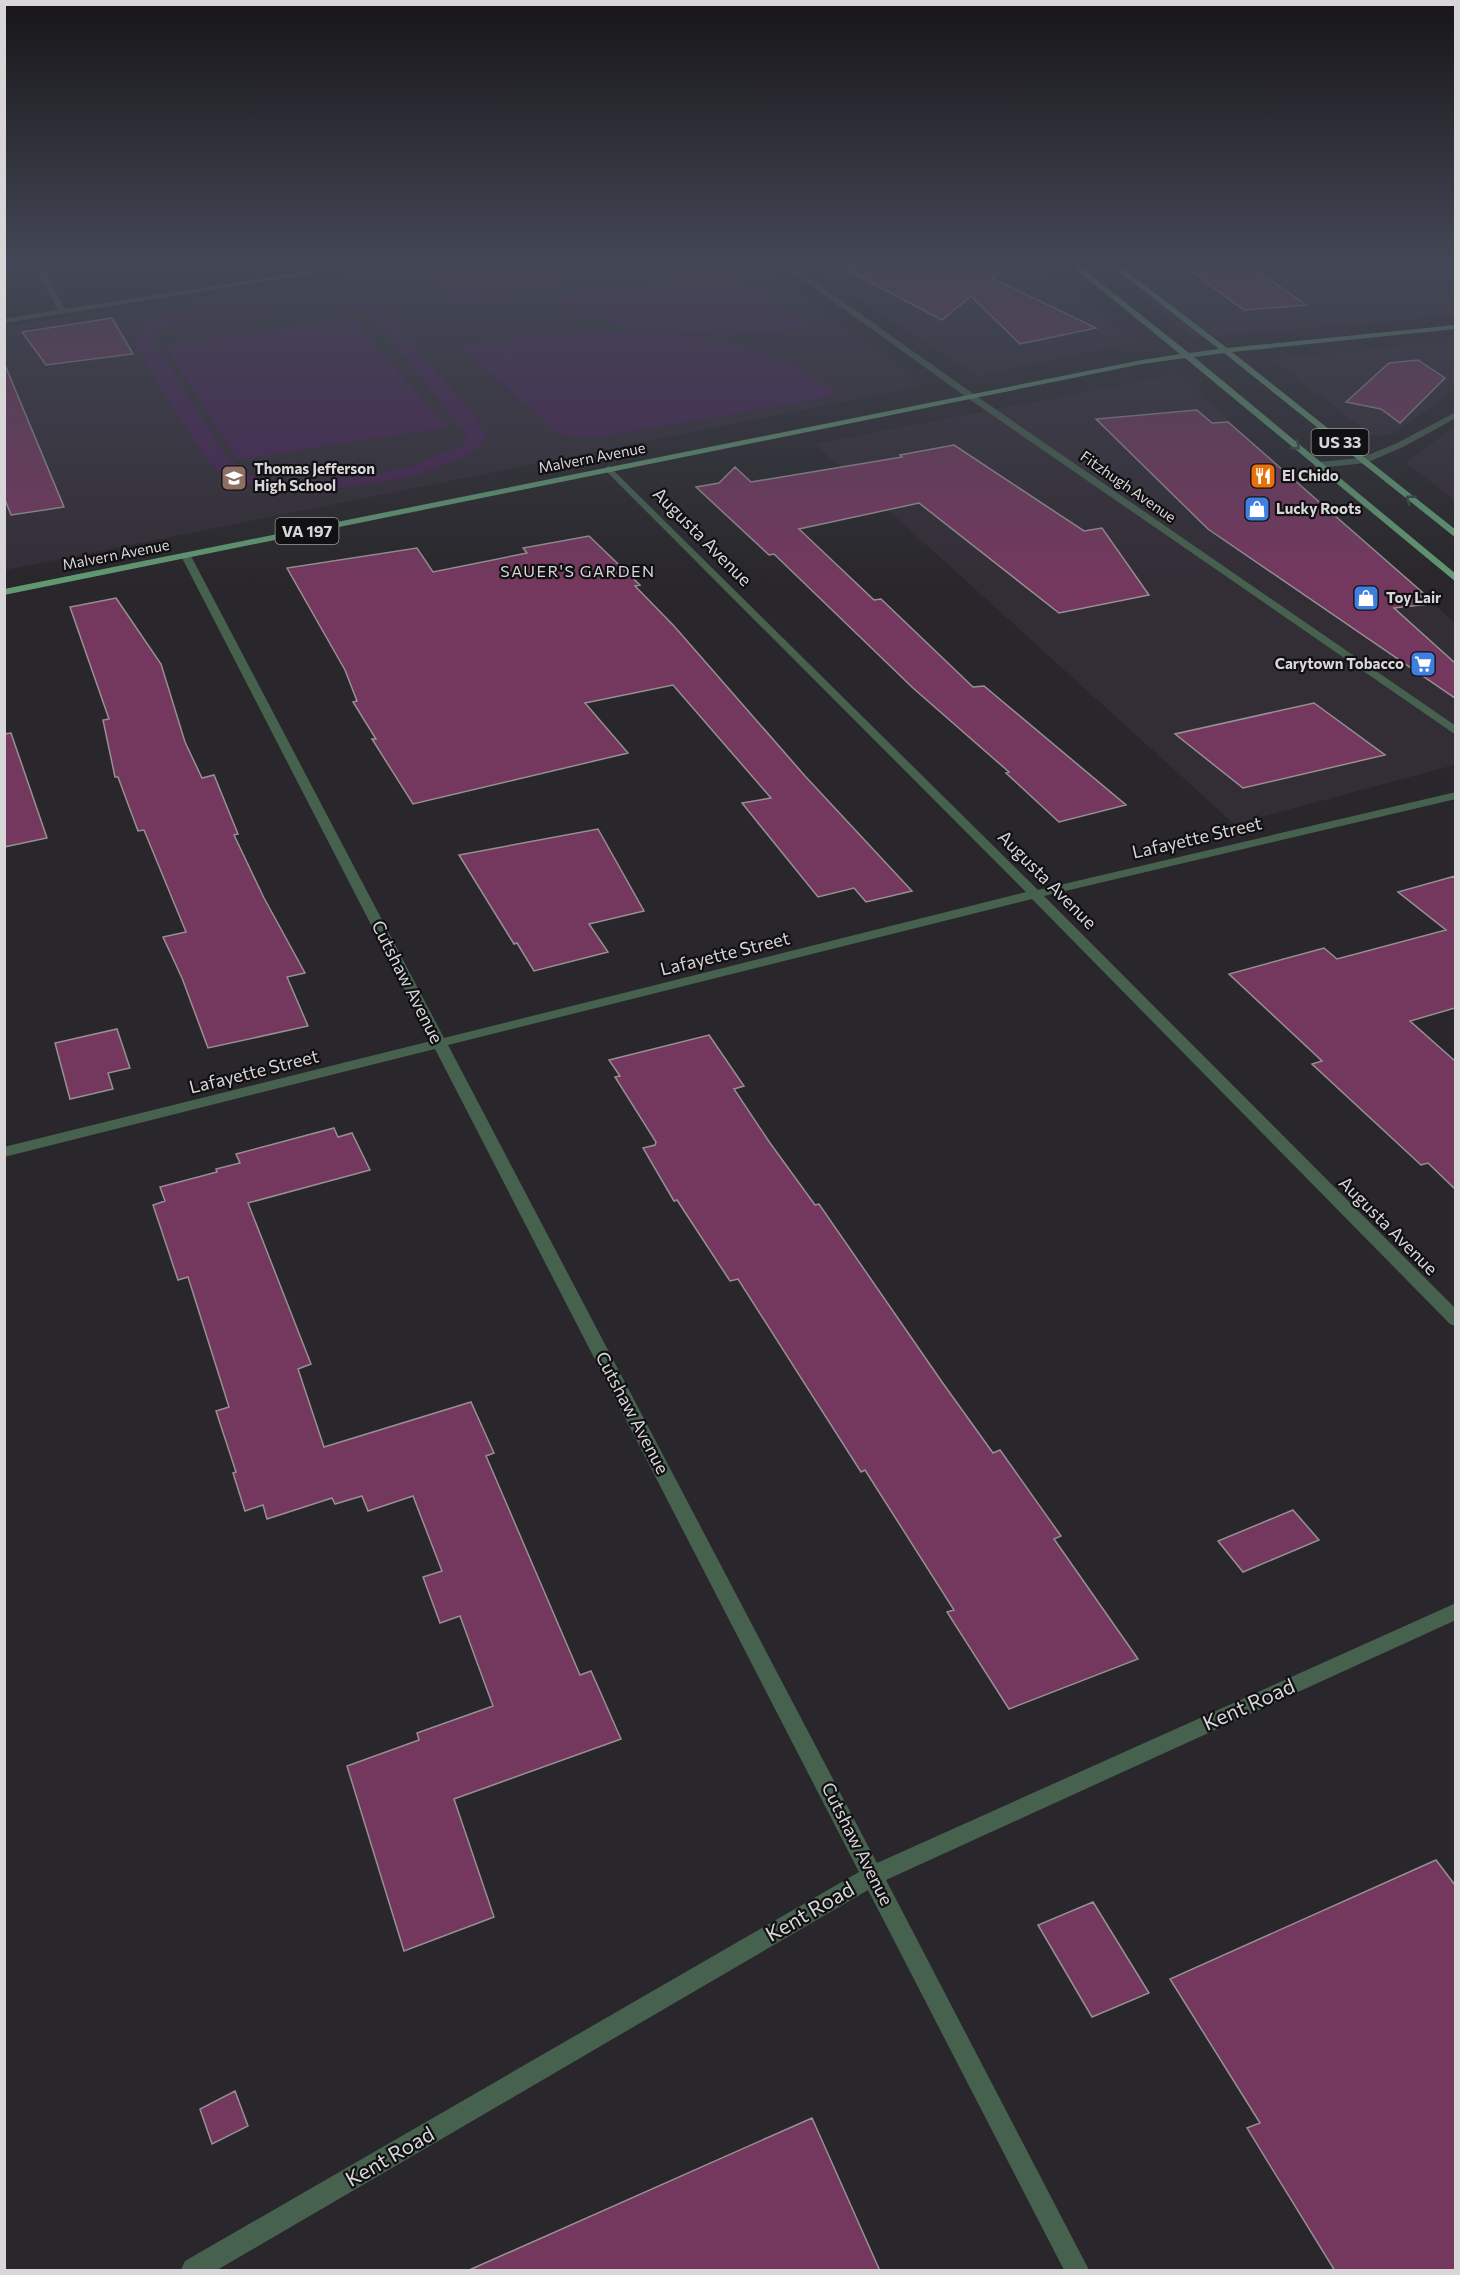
<svg xmlns="http://www.w3.org/2000/svg" width="1460" height="2275" font-family="Commissioner,sans-serif">
	<style>
		.built { fill: #332d36 }
		.green { fill: #472453; fill-rule: evenodd }
		.building { fill: #74385e; stroke: #969093; stroke-width: 1.5 }
		.lines { fill: none; stroke-linecap: round; stroke-linejoin: round }
		.minor { fill: #46614e; fill-rule: evenodd }
		.tertiary { fill: #46614e; fill-rule: evenodd }
		.primary { fill: #619872; fill-rule: evenodd }
		.oneway { stroke: #354d3d }
		.labels { text-anchor: middle; stroke-width: 4.5; stroke-linejoin: round; paint-order: stroke }
		.far-street-label { font-size: 15px; fill: #d8d6d9; stroke: #111012 }
		.far-poi-label { font-size: 15px; font-weight: bold; fill: #d8d6d9; stroke: #111012; text-anchor: start }
		.shield { fill: #111012; stroke: #9c9b9d; stroke-width: 1.5 }
		.shield-label { font-size: 16px; font-weight: bold; fill: #d8d6d9 }
		.far-neighbourhood-label { font-size: 16px; letter-spacing: 1.5px; fill: #d8d6d9; stroke: #111012 }
		.street-label { font-size: 18px; fill: #d8d6d9; stroke: #111012 }
		.near-street-label { font-size: 21px; fill: #d8d6d9; stroke: #111012 }
	</style>
	<rect width="100%" height="100%" fill="#29272b"/>
	<path class="built" d="M410 264H760L923 386 5 570V327Z
		M805 264H1041L1134 342 980 376 908 332Z
		M1104 264H1455V316L1193 338Z
		M1455 341V390L1392 435 1373 436 1272 359Z
		M1177 374 1455 623V765L1234 824 815 444Z
		M1455 426V500L1406 463Z"/>
	<path class="green" d="M439 264H707L458 304 410 268Z
		M714 269 735 271 812 329C724 337 625 339 544 299Z
		M303 299C331 299 361 296 386 313L476 418 486 434C484 450 465 455 452 461 438 466 424 473 409 476 365 487 265 500 225 476 199 460 157 378 138 349L135 341 136 334C164 306 263 300 303 299ZM293 304C321 304 347 302 372 316L466 434 462 445 412 466 381 473 337 479 298 480H272L252 476 227 458 152 338C166 313 264 305 293 304Z
		M350 318 447 427 237 460 165 345Z
		M576 332C658 331 776 334 837 396L593 438 574 437 554 431 461 346 517 337Z"/>
	<path class="building" d="M836 264H1008L992 278 1096 328 1020 344 971 296 942 320Z
		M1181 264H1247L1306 305 1244 310Z
		M112 318 133 354 46 365 22 332Z
		M1418 360 1445 378 1400 423 1381 409 1346 402 1389 363Z
		M4 365H5L64 507 11 515 4 497Z
		M1197 410 1212 423 1228 422 1422 592H1416L1430 604 1394 608 1455 663V698L1208 529 1096 419Z
		M954 445 1084 531 1102 528 1149 595 1059 613 919 503 799 529 874 600 881 599 973 687 984 686 1126 805 1059 822 1006 773 1009 772 913 688 774 554 769 555 696 487 719 483 735 467 751 482 902 457 900 455Z
		M589 536 640 585 635 586 674 626 805 776 912 891 866 902 854 888 818 897 742 803 771 798 673 685 585 703 628 753 413 804 372 739H376L353 702 357 701 345 670 287 568 417 548 433 572 527 553 523 548Z
		M116 598 161 664 185 742 202 778 214 775 238 834 234 835 264 898 305 973 287 977 308 1026 208 1048 182 978 163 937 186 932 144 830 138 831 118 777H115L103 720 109 719 70 607Z
		M1314 703 1385 755 1243 788 1175 734Z
		M11 733 47 838 4 847V734Z
		M598 829 644 911 589 924 608 952 534 971 517 943 514 944 459 855Z
		M1455 876V1008L1410 1021 1455 1061V1189L1428 1163 1421 1165 1312 1064 1322 1061 1229 974 1324 948 1337 959 1446 930 1398 892Z
		M117 1029 130 1068 108 1073 113 1089 70 1099 55 1043Z
		M709 1035 744 1086 734 1089 770 1143 815 1205 819 1204 942 1382 993 1453 1000 1450 1061 1536 1054 1539 1138 1659 1009 1709 947 1612 954 1610 865 1470 861 1472 738 1279 730 1281 677 1200 674 1201 643 1148 655 1145 656 1142 615 1077 620 1076 609 1060Z
		M334 1128 338 1137 352 1133 370 1170 248 1203 311 1364 298 1369 324 1447 471 1402 494 1453 486 1456 580 1675 591 1671 621 1739 454 1799 494 1917 404 1951 347 1766 419 1740 417 1733 493 1706 460 1616 440 1623 423 1577 442 1571 413 1496 368 1511 362 1496 335 1504 332 1498 267 1519 263 1505 245 1511 233 1473 236 1472 216 1411 229 1407 188 1277 178 1280 153 1205 165 1201 160 1187 217 1172 216 1169 240 1163 236 1154Z
		M1293 1510 1319 1540 1243 1572 1218 1541Z
		M1436 1860 1455 1885V2271H1335L1247 2128 1260 2123 1170 1979Z
		M1093 1902 1149 1993 1092 2017 1038 1925Z
		M235 2091 248 2126 212 2144 200 2109Z
		M812 2118 880 2271H467Z"/>
	<g class="lines">
		<path class="minor" d="M33 264H41L65 309 357 264H374L4 323V319L58 310Z
			M781 264H790L975 395 1456 726V735L969 399Z
			M609 466 1038 890 1456 792V799L1044 896 1456 1309V1326L1450 1324 1032 899 448 1045 877 1863 1456 1603V1620L886 1880 1089 2270H1064L868 1890 217 2270H181L185 2261 859 1872 435 1049 4 1157V1147L431 1041 181 556 183 554 191 556 444 1038 1026 892 606 471V467Z"/>
		<path class="tertiary" d="M1456 412V418L1403 447 1366 463 1318 468 1314 465 1318 462 1361 458 1397 443Z"/>
		<path class="primary" d="M1069 264H1077L1189 353 1219 349 1109 264H1117L1227 348 1456 325V329L1232 352 1456 530V538L1224 353 1194 357 1456 574V582L1185 358 1142 364 4 595V589L1142 360 1180 354Z"/>
	</g>
	<defs><path id="oneway-chevron" d="M-2-3.5L2.5 0L-2 3.5" fill="none" stroke-width="1.6" stroke-linecap="round" stroke-linejoin="round" transform="scale(1.5)"/></defs>
	<g class="oneway">
		<use href="#oneway-chevron" transform="translate(1296 446) rotate(40)"/>
		<use href="#oneway-chevron" transform="translate(1410 499) rotate(-141)"/>
	</g>
	<linearGradient id="sky" x2="0" y2="1"><stop stop-color="#171518"/><stop offset="0.45" stop-color="#434755"/><stop offset="1" stop-color="#434755" stop-opacity="0"/></linearGradient>
	<rect width="1460" height="582" fill="url(#sky)"/>
	<defs>
		<g id="restaurant-square" transform="scale(1.35)"><rect x="-9" y="-9" width="18" height="18" rx="4" fill="#e8710a" stroke="#111012"/><path d="M-5-6h1v4h1v-4h1v4h1v-4h1v5L-1.5 .5V6h-2V.5L-5-1ZM5-6V6H3V1.5H1.5Q1.5-4 5-6Z" fill="#fff"/></g>
		<g id="school-square" transform="scale(1.35)"><rect x="-9" y="-9" width="18" height="18" rx="4" fill="#8d6e63" stroke="#111012"/><path d="M0-5L7-2L0 1L-7-2ZM-4 1L0 2.5L4 1V4Q0 6-4 4Z" fill="#fff"/></g>
		<g id="shop-square" transform="scale(1.35)"><rect x="-9" y="-9" width="18" height="18" rx="4" fill="#3f7fe0" stroke="#111012"/><path d="M-5-2.5h2.3a2.7 3.5 0 0 1 5.4 0H5L5.5 6h-11ZM-1.5-2.5h3a1.5 2.3 0 0 0-3 0Z" fill="#fff"/></g>
		<g id="supermarket-square" transform="scale(1.35)"><rect x="-9" y="-9" width="18" height="18" rx="4" fill="#3f7fe0" stroke="#111012"/><path d="M-6-5.5h2.5l.6 2H6L4.5 2H-2.5L-4.4-4H-6ZM-1.5 3.2a1.3 1.3 0 1 0 .1 0ZM3 3.2a1.3 1.3 0 1 0 .1 0Z" fill="#fff"/></g>
	</defs>
	<g fill-rule="evenodd">
		<use href="#restaurant-square" x="1263" y="476"/>
		<use href="#school-square" x="234" y="478"/>
		<use href="#shop-square" x="1257" y="509"/>
		<use href="#shop-square" x="1366" y="598"/>
		<use href="#supermarket-square" x="1423" y="664"/>
	</g>
	<g class="labels">
		<g class="far-street-label">
			<text transform="translate(592 458) rotate(-11)" y="5">Malvern Avenue</text>
			<text transform="translate(1128 487) rotate(35)" y="5">Fitzhugh Avenue</text>
			<text transform="translate(116 555) rotate(-11)" y="5">Malvern Avenue</text>
		</g>
		<g class="far-poi-label">
			<text x="254" y="474">Thomas Jefferson<tspan x="254" dy="17">High School</tspan></text>
			<text x="1282" y="481">El Chido</text>
			<text x="1276" y="514">Lucky Roots</text>
			<text x="1386" y="603">Toy Lair</text>
			<text x="1404" y="669" text-anchor="end">Carytown Tobacco</text>
		</g>
		<g class="shield">
			<rect x="1311.5" y="429" width="57" height="26" rx="4.5"/>
			<rect x="275.5" y="518" width="63" height="26" rx="4.5"/>
		</g>
		<g class="shield-label">
			<text x="1340" y="448">US 33</text>
			<text x="307" y="537">VA 197</text>
		</g>
		<g class="far-neighbourhood-label">
			<text x="578" y="577">SAUER'S GARDEN</text>
		</g>
		<g class="street-label">
			<text transform="translate(702 537) rotate(45)" y="6">Augusta Avenue</text>
			<text transform="translate(1197 838) rotate(-13)" y="6">Lafayette Street</text>
			<text transform="translate(1047 880) rotate(45)" y="6">Augusta Avenue</text>
			<text transform="translate(725 954) rotate(-14)" y="6">Lafayette Street</text>
			<text transform="translate(407 982) rotate(63)" y="6">Cutshaw Avenue</text>
			<text transform="translate(254 1072) rotate(-14)" y="6">Lafayette Street</text>
			<text transform="translate(1388 1226) rotate(45)" y="6">Augusta Avenue</text>
			<text transform="translate(632 1413) rotate(62)" y="6">Cutshaw Avenue</text>
			<text transform="translate(857 1844) rotate(63)" y="6">Cutshaw Avenue</text>
		</g>
		<g class="near-street-label">
			<text transform="translate(1249 1705) rotate(-24)" y="7">Kent Road</text>
			<text transform="translate(810 1912) rotate(-30)" y="7">Kent Road</text>
			<text transform="translate(390 2157) rotate(-30)" y="7">Kent Road</text>
		</g>
	</g>
	<rect width="1460" height="2275" fill="none" stroke="#d8d6d9" stroke-width="12"/>
</svg>
